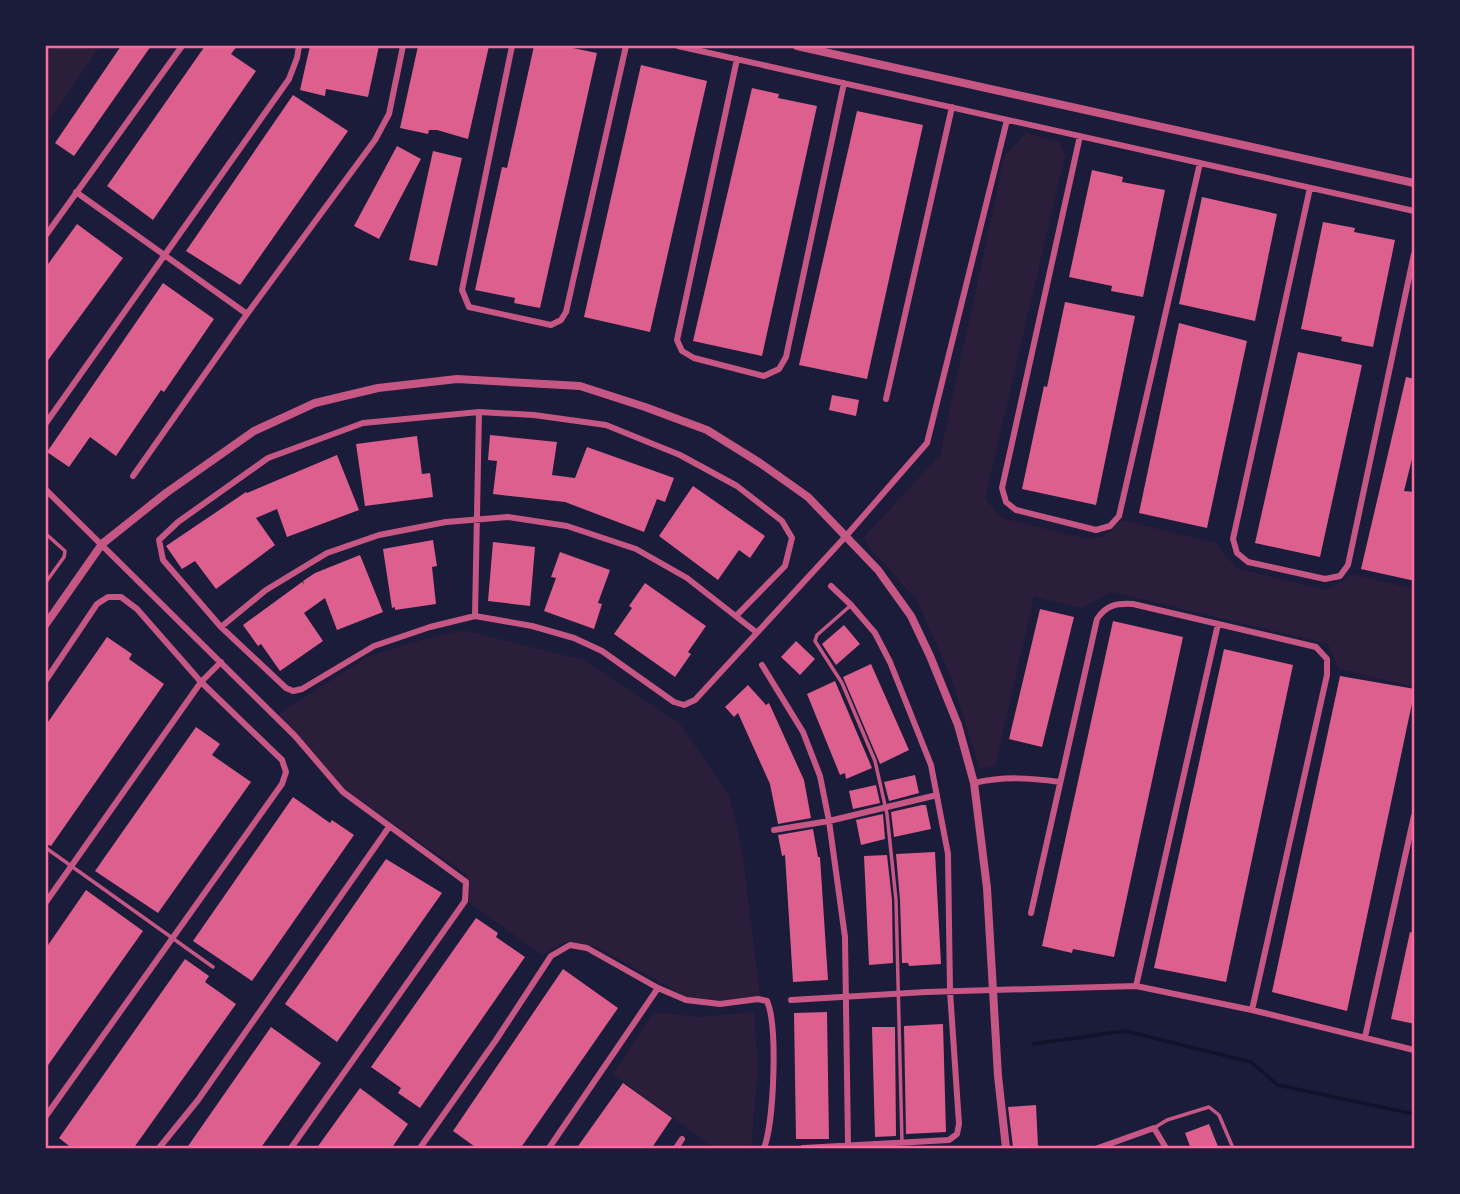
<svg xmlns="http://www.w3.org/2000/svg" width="1460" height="1194" font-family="Signika,sans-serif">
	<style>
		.green { fill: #2a1e3b }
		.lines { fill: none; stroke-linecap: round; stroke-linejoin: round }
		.stream { stroke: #12122b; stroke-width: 3.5 }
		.building { fill: #dd5f8e }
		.service { stroke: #c65784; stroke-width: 3.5 }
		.minor { stroke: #c65784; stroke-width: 6 }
		.tertiary { stroke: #c65784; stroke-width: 8 }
		.neatline { fill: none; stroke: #ff6b9d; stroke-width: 2.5 }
	</style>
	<rect width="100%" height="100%" fill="#1b1b3a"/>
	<path class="green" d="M46 46H100L46 126Z
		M1026 133 1060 142 1065 155 985 499 1002 518 1088 539 1104 536 1122 520 1216 543 1236 568 1326 590 1353 574 1414 589V687L1339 669 1328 644 1112 592 1082 608 1034 597 995 766 980 769 950 675 916 599 870 548 864 537 940 455 1005 155Z
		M463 630 584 660 680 724 729 795 743 855 760 996 721 1001 688 998 597 947 565 942 542 955 467 901V875L338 785 278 714 369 656 425 639Z
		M661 1012 697 1017 754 1012 758 1068 751 1148H713V1147L613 1074 652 1015Z"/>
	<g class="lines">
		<path class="stream" d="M1034 1044 1125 1031 1251 1062 1278 1085 1414 1114"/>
	</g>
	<path class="building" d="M121 46H151L74 156 55 143Z
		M205 46H237L231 54 256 71 153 220 107 186Z
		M310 46H379L368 97 326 89 325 96 300 90Z
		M418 46H489L468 139 437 130H429L428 134 400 128Z
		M534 46H563L597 53 540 308 514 303 515 298 475 290 502 167 507 168Z
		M641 65 707 81 650 332 584 317Z
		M752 88 779 94 778 98 817 106 762 356 693 341Z
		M293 95 348 131 240 285 186 251Z
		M857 111 923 125 867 379 799 365Z
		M397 146 421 159 379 239 354 226Z
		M433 151 462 158 437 266 409 260Z
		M1092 170 1123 177 1122 182 1165 190 1143 297 1111 291 1112 286 1069 277Z
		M1202 197 1277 214 1255 321 1179 304Z
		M1323 222 1355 228 1354 232 1395 240 1373 347 1341 341 1342 337 1301 329Z
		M77 224 123 258 46 363V267Z
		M163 283 214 319 164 392 161 390 116 456 90 437 69 467 47 452Z
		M1065 302 1135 316 1096 505 1022 489 1044 386 1047 387Z
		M1179 323 1247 341 1207 528 1139 513Z
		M1298 352 1362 365 1320 557 1255 543Z
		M1406 377 1415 379V447L1404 491 1415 492V581L1361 569Z
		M832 395 859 400 856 416 829 410Z
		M490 435 557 442 552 475 575 478 587 447 674 478 665 502 657 499 644 532 565 502 493 494 497 461 488 460Z
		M417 436 422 474 430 473 433 497 365 506 356 444Z
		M337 455 359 510 287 537 277 509 256 518 275 545 216 589 195 561 182 569 166 546 246 492 247 493Z
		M693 486 765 536 750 558 739 550 718 580 659 536Z
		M433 540 437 566 432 567 436 604 395 610V607L392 608 383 549Z
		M493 542 535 547 530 606 488 601Z
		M560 552 610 570 598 603 602 604 594 629 544 611 556 578 551 577Z
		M360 555 383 612 337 630 325 598 304 613 323 641 280 671 261 644 258 646 243 625 302 582 304 584 303 581 315 573Z
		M645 583 706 626 688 652 691 654 675 677 614 634 632 608 629 606Z
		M1040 609 1074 617 1042 747 1009 739Z
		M1113 621 1183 637 1114 957 1073 949 1072 953 1042 946Z
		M844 625 860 644 836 665 822 644Z
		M107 637 132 654 129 659 164 684 51 846 46 844V725Z
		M796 641 815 659 800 675 781 657Z
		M1224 649 1293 665 1226 982 1154 968Z
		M871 664 909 750 880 764 843 677Z
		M1340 676 1415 689 1347 1011 1272 992Z
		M835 681 872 768 846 779 845 773 840 775 807 694Z
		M748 685 766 705 769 703 804 780 811 818 778 824 770 784 738 713 734 717 725 707Z
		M196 727 220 744 212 755 251 782 158 913 95 871Z
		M915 775 919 793 889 801 884 782Z
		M876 785 880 803 853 809 849 791Z
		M293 797 330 823 332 820 354 835 252 981 193 941Z
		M922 805H926L931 829 894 837 891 812Z
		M883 814 885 839 861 845 856 820Z
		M813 829 818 857H820L828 980 793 982 785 855 782 856 778 835Z
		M935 852 941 964 909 966 908 963H902L900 900 896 854Z
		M887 855 892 900 893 963 869 965 864 856Z
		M386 859 442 893 337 1042 285 1004Z
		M86 890 143 931 46 1068V948Z
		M476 918 498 933 496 937 525 957 420 1108 398 1093 401 1088 371 1067Z
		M1410 932 1415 933V1024L1391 1019Z
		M185 959 209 976 205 982 236 1004 133 1149H73L59 1138Z
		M563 969 618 1008 520 1149H478L453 1131Z
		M827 1012 829 1139H796L794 1013Z
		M943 1024 946 1132 906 1134 904 1026Z
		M271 1027 321 1063 260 1149H186Z
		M872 1027H895L896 1136 875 1137Z
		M623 1083 672 1118 651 1149H576Z
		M360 1088 408 1124 391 1149H316Z
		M1036 1105 1038 1146 1013 1147 1008 1107Z
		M1209 1124 1219 1149H1191L1185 1133Z"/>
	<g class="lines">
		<path class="service" d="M46 534 65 551 64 557 46 582
			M850 606 817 635 815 641 842 683 875 761 887 814 896 900 902 1142
			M46 848 213 967
			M1154 1128 1167 1120 1209 1107 1219 1115 1233 1148"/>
		<path class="minor" d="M512 46 462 290 469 307 551 325 561 320 566 312 626 46
			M678 46 1414 211
			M737 59 677 340 682 351 694 358 764 376 779 369 786 357 844 83
			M1080 136 1002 488 1006 502 1016 510 1096 530 1110 526 1119 516 1200 163
			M1310 188 1233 539 1237 553 1248 562 1325 579 1340 576 1348 565 1414 254
			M76 192 247 314
			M46 235 182 46
			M886 399 952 107
			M46 423 289 79 297 58 299 46
			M133 476 247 314 375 140 389 114 403 46
			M46 490 295 736 343 792 466 882 465 901 291 1148
			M475 616 479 412
			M736 616 785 566 792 538 782 521 737 486 680 455 606 425 534 415 479 412 363 423 268 458 178 522 159 540 163 560 221 627 286 688 293 691 302 689 374 646 430 627 475 616 532 626 574 638 602 651 674 702 684 705 695 700 846 536 927 443 1007 120
			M221 627 266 590 327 553 379 535 446 522 508 517 567 526 636 549 687 578 756 632
			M762 665 803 732 820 776 829 821 845 937 848 1144
			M46 680 97 604 108 597H121L137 609 201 682 282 760 286 772 282 784 46 1116
			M974 783C1004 776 1030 778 1060 782
			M774 830 829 821 937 795
			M46 902 201 682 221 662
			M1031 913 1097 619C1106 605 1117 603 1133 604L1316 647 1327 659V675L1252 1010
			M1136 986 1218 624
			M791 1000 926 992 1136 986 1252 1010 1414 1050
			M1365 1037 1414 816
			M159 1148 198 1100 389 827
			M420 1148 496 1040 551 956 570 945 587 948 658 988 686 1000 720 1004 758 999 767 1001C778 1026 774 1122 764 1148
			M549 1148 658 988
			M676 1148 682 1139
			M803 1148 949 1140 957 1134 959 1124 950 991 948 854 931 765 890 662 875 633 851 605 831 586
			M1098 1148 1154 1128 1166 1148"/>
		<path class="tertiary" d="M797 46 1414 183
			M46 624 102 544 166 493 254 431 315 403 378 388 457 379 580 386 645 407 707 430 760 463 808 497 878 570 911 616 930 656 958 725 974 783 987 888 998 1076 1006 1148"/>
	</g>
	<rect width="1460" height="1194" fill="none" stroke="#1b1b3a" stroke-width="94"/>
	<rect x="47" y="47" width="1366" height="1100" class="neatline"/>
</svg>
